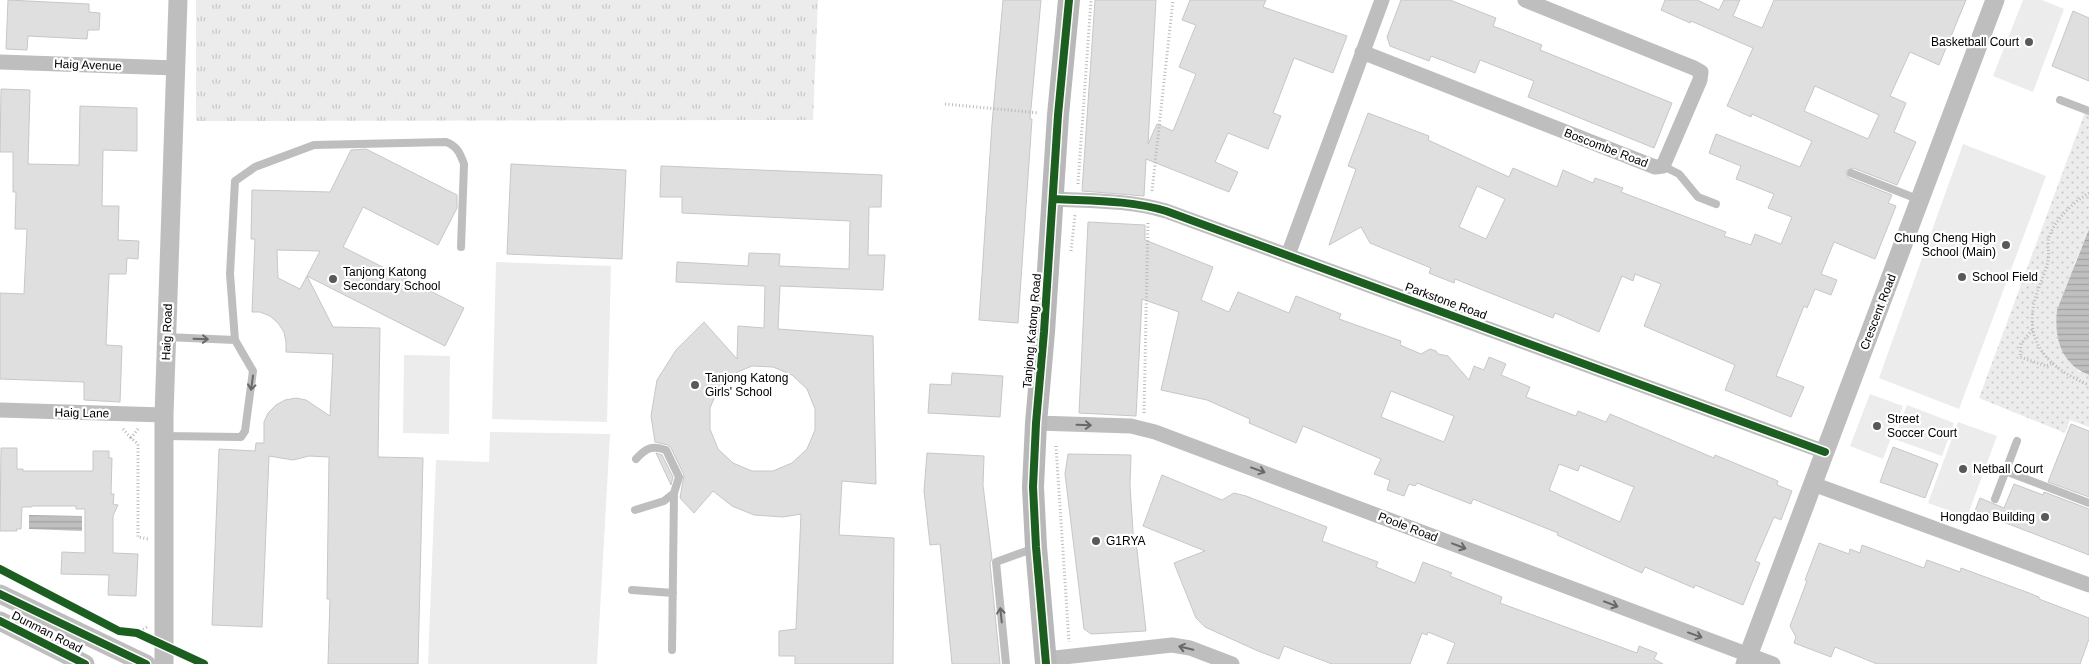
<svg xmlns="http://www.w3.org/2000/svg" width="2089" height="664" font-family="Helvetica,sans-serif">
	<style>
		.grass { fill: url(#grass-tufts) }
		.park { fill: url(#park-dots) }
		.garden { fill: #ececec }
		.water { fill: url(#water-rules) }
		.building { fill: #dfdfdf; stroke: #c7c7c7; fill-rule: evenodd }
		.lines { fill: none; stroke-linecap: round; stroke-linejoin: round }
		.path { stroke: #b9b9b9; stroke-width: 3; stroke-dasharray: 1 2.5; stroke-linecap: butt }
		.service { stroke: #bebebe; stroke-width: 8 }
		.minor { stroke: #bebebe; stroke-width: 15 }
		.tertiary { stroke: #bebebe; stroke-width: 19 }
		.secondary { stroke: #b8b8b8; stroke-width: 22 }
		.cycleway-casing { stroke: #fff; stroke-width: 11 }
		.cycleway { stroke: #1b5e20; stroke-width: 8 }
		.oneway { stroke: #686868 }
		.poi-dot { fill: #595959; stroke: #fff; stroke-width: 2 }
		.labels { text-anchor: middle; stroke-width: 4.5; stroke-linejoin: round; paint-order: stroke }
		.poi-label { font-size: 12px; fill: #000; stroke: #fff; text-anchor: start }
		.street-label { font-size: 12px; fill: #000; stroke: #fff }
	</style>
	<defs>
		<pattern id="grass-tufts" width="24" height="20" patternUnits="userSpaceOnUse" patternTransform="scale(1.25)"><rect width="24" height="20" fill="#ececec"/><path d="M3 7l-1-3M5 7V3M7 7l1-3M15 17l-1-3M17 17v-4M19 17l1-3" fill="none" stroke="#c9c9c9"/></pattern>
		<pattern id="park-dots" width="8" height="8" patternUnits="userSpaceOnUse" patternTransform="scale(1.25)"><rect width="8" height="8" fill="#ececec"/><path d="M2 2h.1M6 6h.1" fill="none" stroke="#c9c9c9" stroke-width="1.8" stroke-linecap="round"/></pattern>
		<pattern id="water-rules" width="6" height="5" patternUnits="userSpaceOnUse" patternTransform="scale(1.25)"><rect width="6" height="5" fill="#bfbfbf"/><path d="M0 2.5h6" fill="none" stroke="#a2a2a2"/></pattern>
	</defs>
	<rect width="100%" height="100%" fill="#fff"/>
	<path class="grass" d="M196 0H818L813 120 196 121Z"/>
	<path class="park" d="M2085 112 2089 114V229L2074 265 2078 371 2089 375V427L2070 420 2065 433 1979 398Z"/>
	<path class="garden" d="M2023 0H2042L2064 9 2033 92 1993 76Z
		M1963 144 2046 176 1959 409 1879 378Z
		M496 262 611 266 607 422 492 419Z
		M404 355 450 356 449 434 403 433Z
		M1870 394 1903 406 1883 459 1850 446Z
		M1907 405 1954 423 1942 456 1894 439Z
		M1958 422 1997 436 1967 517 1928 503Z
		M490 432 610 434 597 664H428L436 460 489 462Z"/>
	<path class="water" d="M2089 229V375C2061 364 2054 338 2057 310Z
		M29 515 82 516V531L29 529Z"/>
	<path class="building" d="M8 0 89 4V12L100 13 99 30H88L87 39 28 36 27 50 6 49Z
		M1003 0H1041L1030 119H1032L1018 323 979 320 992 124Z
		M1095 0H1156L1148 144 1157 124 1173 131 1196 74 1179 67 1196 25 1182 20 1190 0H1266L1263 7 1347 36 1333 73 1294 58 1273 113 1281 116 1268 149 1228 133 1215 162 1238 172 1229 192 1146 159 1144 196 1082 191Z
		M1401 0H1450L1496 18 1493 26 1542 45 1540 50 1672 103 1654 148 1528 97 1534 81 1480 60 1475 73 1431 56 1429 61 1390 46 1387 37Z
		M1665 0H1697L1719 10 1724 0H1740L1733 16 1762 28 1774 0H1966L1939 65 1910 52 1890 96 1906 103 1894 132 1916 142 1897 185 1853 168 1846 171V174L1849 178 1892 195 1888 203 1896 206 1875 259 1834 242 1821 274 1837 280 1831 295 1815 289 1807 308 1804 306 1776 376 1804 387 1791 417 1725 390 1735 365 1644 326 1661 284 1635 274 1633 281 1622 276 1599 332 1555 313 1553 318 1455 279 1454 283 1429 273 1431 268 1370 243 1361 227 1329 245 1356 169 1348 166 1368 113 1429 136 1428 140 1509 177 1513 168 1557 187 1563 170 1593 183 1595 178 1623 188 1621 192 1726 232 1724 236 1751 245 1755 234 1781 244 1792 217 1768 208 1774 194 1736 179 1741 166 1709 153 1716 134 1800 167 1812 141 1752 114 1751 117 1727 106 1753 48 1691 21 1690 23 1661 10ZM1815 86 1879 115 1868 139 1804 111ZM1477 186 1505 199 1486 239 1459 227Z
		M2073 11 2089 18V81L2052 66Z
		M1 89 30 90 28 164 79 165 80 106 137 108V151L103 150 102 206H119L118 240 139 241 138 259 127 258 126 274H109L106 345 122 346 120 402 84 400V382L0 379V293L24 294 27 229H15L16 192H13V152H0Z
		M366 149 457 195V208L438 245 363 207 343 247 464 308 445 346 307 276 320 251 277 250 278 278 300 289 307 276 333 327 380 328 378 457 423 458 418 664H328L330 599H327L329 457 309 456 293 460 269 456 262 627 212 625 219 449 255 451 256 443H264V422L268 413 276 405 285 400 296 398 306 400 330 416 333 354 286 352V342L284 332 278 323 270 316 260 312H252L255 239H251L252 190 330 192 351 150Z
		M511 164 626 170 622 259 507 254Z
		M661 166 882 175 881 207H869L868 255H885L883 290 780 286 778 329 873 336 876 484 842 481 839 535 894 538 893 664H795V656H779V631L796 629 801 514 783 517 754 515 732 506 713 491 694 513 680 498 684 475 671 448 668 445 655 442 651 416 657 380 676 350 704 322 737 359 738 326 764 328 765 286 676 282 677 262 748 266 749 253 780 254 779 266 849 269 850 221 682 213V197H660ZM752 366 773 367 792 375 807 389 815 409V430L807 449 792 463 773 471H752L733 463 718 449 710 429V408L718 389 733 374Z
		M1088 222 1145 225V240L1213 267 1201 300 1229 312 1238 292 1289 313 1296 296 1341 314 1339 319 1401 341 1400 345 1421 354 1430 349 1436 351 1438 354 1448 356 1469 380 1474 366 1484 370 1489 357 1506 364 1501 375 1530 387 1526 397 1576 416 1578 411 1606 422 1610 414 1714 458 1715 455 1778 481 1777 485 1792 491 1781 520 1774 517 1755 561 1760 563 1743 605 1695 585 1694 588 1645 567 1642 573 1557 535 1558 533 1473 499 1471 504 1417 483 1415 486 1409 484 1404 496 1387 490 1390 480 1374 474 1381 459 1303 426 1296 443 1249 423 1250 419 1207 400 1161 390 1179 312 1142 299 1136 416 1079 413ZM1391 391 1454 416 1444 442 1381 417ZM1559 464 1578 471 1580 465 1634 487 1620 522 1549 490Z
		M952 373 1003 376 1000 417 928 413 930 384 951 385Z
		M2071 424 2089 431V497L2048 482Z
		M1893 447 1938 464 1925 498 1880 482Z
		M1 448H17V469H23V471H93V451H109V458H112L111 494H114L113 504 118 505 113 516V553L138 554 136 596 108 595 109 575 61 574 62 552 85 553V509H76V506H32V507H22L21 529H16L17 531H0Z
		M656 453 662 455 673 477 671 485Z
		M927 453 984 456 983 485 992 559 990 563 1000 664H952L940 544 930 545 924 491Z
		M1068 454 1131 455 1130 485 1134 547 1136 541 1146 631 1091 634 1084 629 1065 474Z
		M1162 475 1222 500 1234 493 1246 496 1327 527 1322 541 1378 562 1376 567 1415 583 1423 562 1452 573 1450 576 1502 597 1500 603 1637 653 1639 646 1657 653 1654 659 1663 664H1447L1455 643 1428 632 1427 635 1422 633 1410 664H1332L1284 646 1279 659 1258 651 1205 627 1196 618 1174 563 1205 551 1143 526Z
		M2014 484 2043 495 2044 492 2089 509V555L1975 511 1980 498 2004 508Z
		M1819 543 1849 554 1850 549 1860 553 1862 545 1924 568 1927 560 1960 572 1961 568 2029 593 2039 597V599L2089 618V639L2080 664H1877L1835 647 1831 657 1794 643 1796 637 1790 626 1807 581 1805 580Z"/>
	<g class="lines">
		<path class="path" d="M945 104 1039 113
			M1078 184 1091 0
			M1152 191 1173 0
			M2089 193C2074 201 2050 224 2048 242 2048 252 2050 253 2047 265 2043 279 2035 294 2033 309 2027 350 2056 371 2089 385
			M1071 251 1075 215
			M2032 330 2021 344 2020 357 2046 366 2051 364
			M1144 413 1148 222
			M123 429 131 438
			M138 429 131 438 138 444V537L148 539
			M1056 446 1069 642
			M137 633 147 627"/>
		<path class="service" d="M2060 100 2089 111
			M1663 166 1679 174 1698 197 1716 204
			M1851 173 1920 200
			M166 337 235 340
			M164 436 241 437 245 431 253 371 235 340 230 274 235 181 255 167 314 145 446 142C457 146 460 153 464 164L461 247
			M2005 471 2089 503
			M1995 499 2017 441
			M635 510 664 501 674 493 679 477 666 450C652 445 646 448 636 459
			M632 590 673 593
			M672 650 674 493
			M1006 664 996 562 1035 548"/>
		<path class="minor" d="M1362 52 1655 167 1663 166 1700 80 1701 72 1694 68 1525 0
			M0 62 176 68
			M1054 199C1091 201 1130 200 1166 211L1825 452
			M1288 255 1382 0
			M0 410 164 415
			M1036 423 1131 426 1155 432 1773 664
			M1813 484 2089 585
			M1046 659 1172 645 1190 648 1232 664"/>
		<path class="tertiary" d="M0 594 146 664
			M0 621 85 664
			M164 664V415L178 0
			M1745 664 1995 0"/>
		<path class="secondary" d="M1046 664 1036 547 1033 487 1036 423 1044 332 1058 115 1069 0"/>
		<g class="cycleway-casing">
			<path id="cycleway" d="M1054 199C1091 201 1130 200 1166 211L1825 452
				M0 569 119 631 137 633 204 664
				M0 594 146 664
				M0 621 85 664
				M1046 664 1036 547 1033 487 1036 423 1044 332 1058 115 1069 0"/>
		</g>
		<use href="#cycleway" class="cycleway"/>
	</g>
	<defs><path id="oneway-shaft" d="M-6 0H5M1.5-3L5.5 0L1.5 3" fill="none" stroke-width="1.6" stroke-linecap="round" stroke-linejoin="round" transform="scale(1.25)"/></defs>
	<g class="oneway">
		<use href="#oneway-shaft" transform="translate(201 339) rotate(2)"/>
		<use href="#oneway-shaft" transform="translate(252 383) rotate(98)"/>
		<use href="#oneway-shaft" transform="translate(1084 425) rotate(2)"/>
		<use href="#oneway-shaft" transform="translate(1258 470) rotate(20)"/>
		<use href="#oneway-shaft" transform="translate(1459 546) rotate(21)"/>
		<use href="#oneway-shaft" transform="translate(1611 604) rotate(21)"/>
		<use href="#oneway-shaft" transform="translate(1001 615) rotate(-96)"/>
		<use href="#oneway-shaft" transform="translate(1695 635) rotate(20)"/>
		<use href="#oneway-shaft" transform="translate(1186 648) rotate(-167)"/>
	</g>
	<g class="poi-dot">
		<circle cx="2029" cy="42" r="5"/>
		<circle cx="2006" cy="245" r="5"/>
		<circle cx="1962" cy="277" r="5"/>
		<circle cx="333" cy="279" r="5"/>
		<circle cx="695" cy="385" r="5"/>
		<circle cx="1877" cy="426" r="5"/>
		<circle cx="1963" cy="469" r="5"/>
		<circle cx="2045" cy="517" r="5"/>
		<circle cx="1096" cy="541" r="5"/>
	</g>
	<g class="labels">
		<g class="poi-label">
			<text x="2019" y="46" text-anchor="end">Basketball Court</text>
			<text x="1996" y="242" text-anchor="end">Chung Cheng High<tspan x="1996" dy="14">School (Main)</tspan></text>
			<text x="343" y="276">Tanjong Katong<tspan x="343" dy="14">Secondary School</tspan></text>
			<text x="1972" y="281">School Field</text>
			<text x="705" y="382">Tanjong Katong<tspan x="705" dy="14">Girls' School</tspan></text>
			<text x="1887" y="423">Street<tspan x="1887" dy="14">Soccer Court</tspan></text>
			<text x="1973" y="473">Netball Court</text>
			<text x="2035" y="521" text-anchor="end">Hongdao Building</text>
			<text x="1106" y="545">G1RYA</text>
		</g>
		<g class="street-label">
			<text transform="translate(88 65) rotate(2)" y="4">Haig Avenue</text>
			<text transform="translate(1606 148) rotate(21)" y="4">Boscombe Road</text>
			<text transform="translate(1446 301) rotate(20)" y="4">Parkstone Road</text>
			<text transform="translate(1878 312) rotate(-69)" y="4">Crescent Road</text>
			<text transform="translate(1032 331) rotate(-85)" y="4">Tanjong Katong Road</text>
			<text transform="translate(167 332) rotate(-88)" y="4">Haig Road</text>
			<text transform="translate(82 413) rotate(1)" y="4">Haig Lane</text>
			<text transform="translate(1408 527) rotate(21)" y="4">Poole Road</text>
			<text transform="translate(47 632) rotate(27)" y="4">Dunman Road</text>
		</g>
	</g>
</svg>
